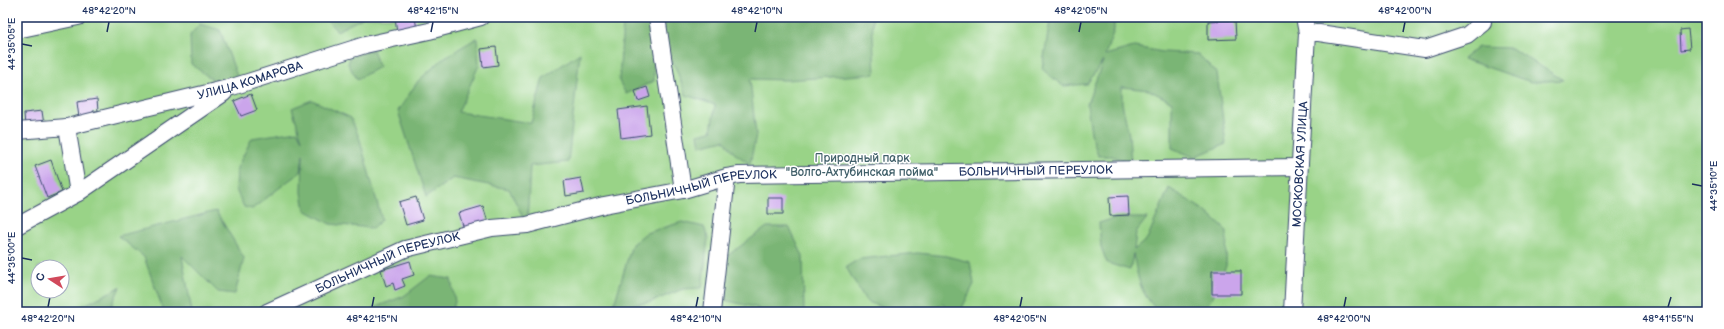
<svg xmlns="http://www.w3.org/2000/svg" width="1724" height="329" font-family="'Balsamiq Sans',sans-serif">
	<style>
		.green { fill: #99d387; stroke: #5a8172; fill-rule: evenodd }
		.forest { fill: #7ab574; stroke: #4a7269 }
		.building { fill: #cba5eb }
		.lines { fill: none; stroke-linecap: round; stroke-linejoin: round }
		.minor-casing { stroke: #3b4b70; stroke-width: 18 }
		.minor { stroke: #fff; stroke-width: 16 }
		.ticks { fill: none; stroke: #1b2f5e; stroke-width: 1.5 }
		.labels { text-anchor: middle; stroke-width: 3; stroke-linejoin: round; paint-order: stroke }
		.street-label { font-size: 12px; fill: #1b2f5e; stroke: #fff }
		.park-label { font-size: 12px; fill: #41606a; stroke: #fff }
		.neatline { fill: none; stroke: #1b2f5e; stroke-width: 1.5 }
		.ticks-label { font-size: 10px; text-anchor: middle; fill: #1b2f5e }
	</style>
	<rect width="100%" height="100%" fill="#fff"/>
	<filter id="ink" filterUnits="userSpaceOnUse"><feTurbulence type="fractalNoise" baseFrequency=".025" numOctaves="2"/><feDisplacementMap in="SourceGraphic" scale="8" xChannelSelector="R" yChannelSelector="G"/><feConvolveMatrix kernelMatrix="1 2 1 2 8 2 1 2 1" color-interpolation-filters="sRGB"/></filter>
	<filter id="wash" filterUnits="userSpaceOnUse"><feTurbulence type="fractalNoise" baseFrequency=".012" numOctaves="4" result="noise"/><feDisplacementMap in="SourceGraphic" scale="16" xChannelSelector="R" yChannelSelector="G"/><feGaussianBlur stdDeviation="0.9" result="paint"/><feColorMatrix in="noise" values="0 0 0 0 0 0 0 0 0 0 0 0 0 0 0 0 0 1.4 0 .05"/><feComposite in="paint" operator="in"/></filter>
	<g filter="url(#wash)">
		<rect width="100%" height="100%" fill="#f3ead4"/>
		<path class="green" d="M17 17H1707V312H17ZM38 267H62V291H38Z"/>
		<path class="forest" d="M323 17H364L337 31Z
			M664 17H872L875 74 786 80 750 79 756 135 750 164 734 153 724 140 700 146 698 134 711 131 715 105 686 95 675 66 661 43Z
			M1061 17H1114V30L1105 55 1134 47 1163 52 1198 54 1217 73 1226 144 1194 157 1172 148V102L1149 90 1122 87V103L1129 135 1131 163 1112 156H1098L1091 133 1087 104 1103 61 1087 84 1063 86 1042 69 1050 21Z
			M647 21 653 36 654 81 626 94 619 81 623 23Z
			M200 24 220 30 240 84 214 81 191 64 190 35Z
			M477 38 479 65 458 112 531 123 543 78 580 53 568 162 530 166 527 225 509 189 453 178 426 197 398 111 418 81 445 57Z
			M1478 47 1511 48 1563 80 1531 82 1463 59Z
			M373 50 379 67 357 79 348 64 350 57Z
			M312 100 351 118 360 140 382 220 372 228 330 224 305 210 302 192 303 154 301 172C284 183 269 197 252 209L244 207 236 190 237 168 252 138 297 131 302 140 292 108Z
			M1169 188 1205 211 1227 231 1226 266 1213 297 1202 312H1159C1139 292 1139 281 1133 254L1130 270 1107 263 1101 247 1099 223 1115 218H1147L1136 232 1134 250 1147 239Z
			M216 211 244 258 235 294 218 292 182 256 192 312H164L144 257 118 236Z
			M682 222 704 227 708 238 702 288 683 289 651 302 613 308 632 244 646 233Z
			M767 227H789L803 256 804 312H757L758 308 724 300 716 279 724 258Z
			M918 253 946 256 970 262 974 284 960 312H949L943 304 928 312H889L888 310 866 301 846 267 859 259Z
			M430 276 451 279 455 302 451 312H369L373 308 404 296Z
			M120 287 109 312H70Z"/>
		<g id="blocks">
			<path class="building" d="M395 17H415L417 30 397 33Z
				M1235 20 1236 39 1208 40V21Z
				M1702 24H1707V48H1705Z
				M1688 29 1690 49 1681 50 1680 30Z
				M496 47 498 65 483 67 481 49Z
				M647 87 650 97 638 101 635 91Z
				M251 94 257 110 241 116 234 101Z
				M97 99 98 111H93L94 117 79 118 77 102Z
				M647 106 650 134 621 138 618 110Z
				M42 111 44 125 25 127 24 113Z
				M51 160 62 192 47 198 35 166Z
				M581 178 584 193 566 196 564 181Z
				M1128 196 1129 215 1110 216 1109 197Z
				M416 197 423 220 406 225 399 202Z
				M768 198H783V214H768Z
				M483 206 488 222 464 229 459 213Z
				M410 261 414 275 402 279 405 286 395 290 393 283 386 286 381 270Z
				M1212 271H1241V294H1212Z"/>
		</g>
	</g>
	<g filter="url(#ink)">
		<use href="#blocks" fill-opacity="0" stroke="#3b4b70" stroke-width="1"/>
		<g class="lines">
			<g class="minor-casing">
				<g id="minor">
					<path d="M657 17 683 190"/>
					<path d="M17 30 78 17"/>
					<path d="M1307 33H1319L1425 49 1467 35 1483 22V17"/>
					<path d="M67 127 78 193"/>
					<path id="s1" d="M17 131 67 127 232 87 365 45 429 31 481 17"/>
					<path d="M17 226 78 193 224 93"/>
					<path id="s2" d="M267 312 405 249 492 228 527 225 604 205 683 190 727 177 739 175 1298 167"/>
					<path d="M712 312 727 177"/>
					<path id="s3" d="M1292 312 1307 33 1304 17"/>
				</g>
			</g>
			<use href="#minor" class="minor"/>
		</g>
	</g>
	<path class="ticks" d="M107 32 109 22M431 32 433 22M755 32 757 22M1079 32 1081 22M1403 32 1405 22M22 44 32 46M1692 184 1702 186M22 258 32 260M48 307 50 297M372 307 374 297M696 307 698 297M1020 307 1022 297M1344 307 1346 297M1668 307 1671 297"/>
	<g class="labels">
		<g class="street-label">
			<text dy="4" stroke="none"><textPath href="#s1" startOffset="239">УЛИЦА КОМАРОВА</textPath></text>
			<text dy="4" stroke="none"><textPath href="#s3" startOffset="148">МОСКОВСКАЯ УЛИЦА</textPath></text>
			<text dy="4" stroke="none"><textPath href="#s2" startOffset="791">БОЛЬНИЧНЫЙ ПЕРЕУЛОК</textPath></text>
			<text dy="4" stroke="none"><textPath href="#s2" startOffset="455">БОЛЬНИЧНЫЙ ПЕРЕУЛОК</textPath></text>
			<text dy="4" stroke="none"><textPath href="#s2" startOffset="131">БОЛЬНИЧНЫЙ ПЕРЕУЛОК</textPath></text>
		</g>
		<g class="park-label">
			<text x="862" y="162">Природный парк<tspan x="862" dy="14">"Волго-Ахтубинская пойма"</tspan></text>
		</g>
	</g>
	<rect width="1724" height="329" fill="none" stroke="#fff" stroke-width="44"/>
	<g transform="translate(50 279) rotate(282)"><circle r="19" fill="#ffffff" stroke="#a4acbf"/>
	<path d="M0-3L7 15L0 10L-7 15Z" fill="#d1495b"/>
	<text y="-6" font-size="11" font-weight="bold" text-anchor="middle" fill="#1b2f5e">С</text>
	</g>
	<rect x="22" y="22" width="1680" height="285" class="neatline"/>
	<g class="ticks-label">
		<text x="109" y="14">48°42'20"N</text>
		<text x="433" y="14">48°42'15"N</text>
		<text x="757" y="14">48°42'10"N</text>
		<text x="1081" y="14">48°42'05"N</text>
		<text x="1405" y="14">48°42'00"N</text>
		<text transform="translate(11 44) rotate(-90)" y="4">44°35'05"E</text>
		<text transform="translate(1713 186) rotate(-90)" y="4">44°35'10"E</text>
		<text transform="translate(11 258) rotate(-90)" y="4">44°35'00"E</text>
		<text x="48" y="322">48°42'20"N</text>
		<text x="372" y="322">48°42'15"N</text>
		<text x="696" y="322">48°42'10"N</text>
		<text x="1020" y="322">48°42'05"N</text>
		<text x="1344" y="322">48°42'00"N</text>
		<text x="1668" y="322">48°41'55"N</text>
	</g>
</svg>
